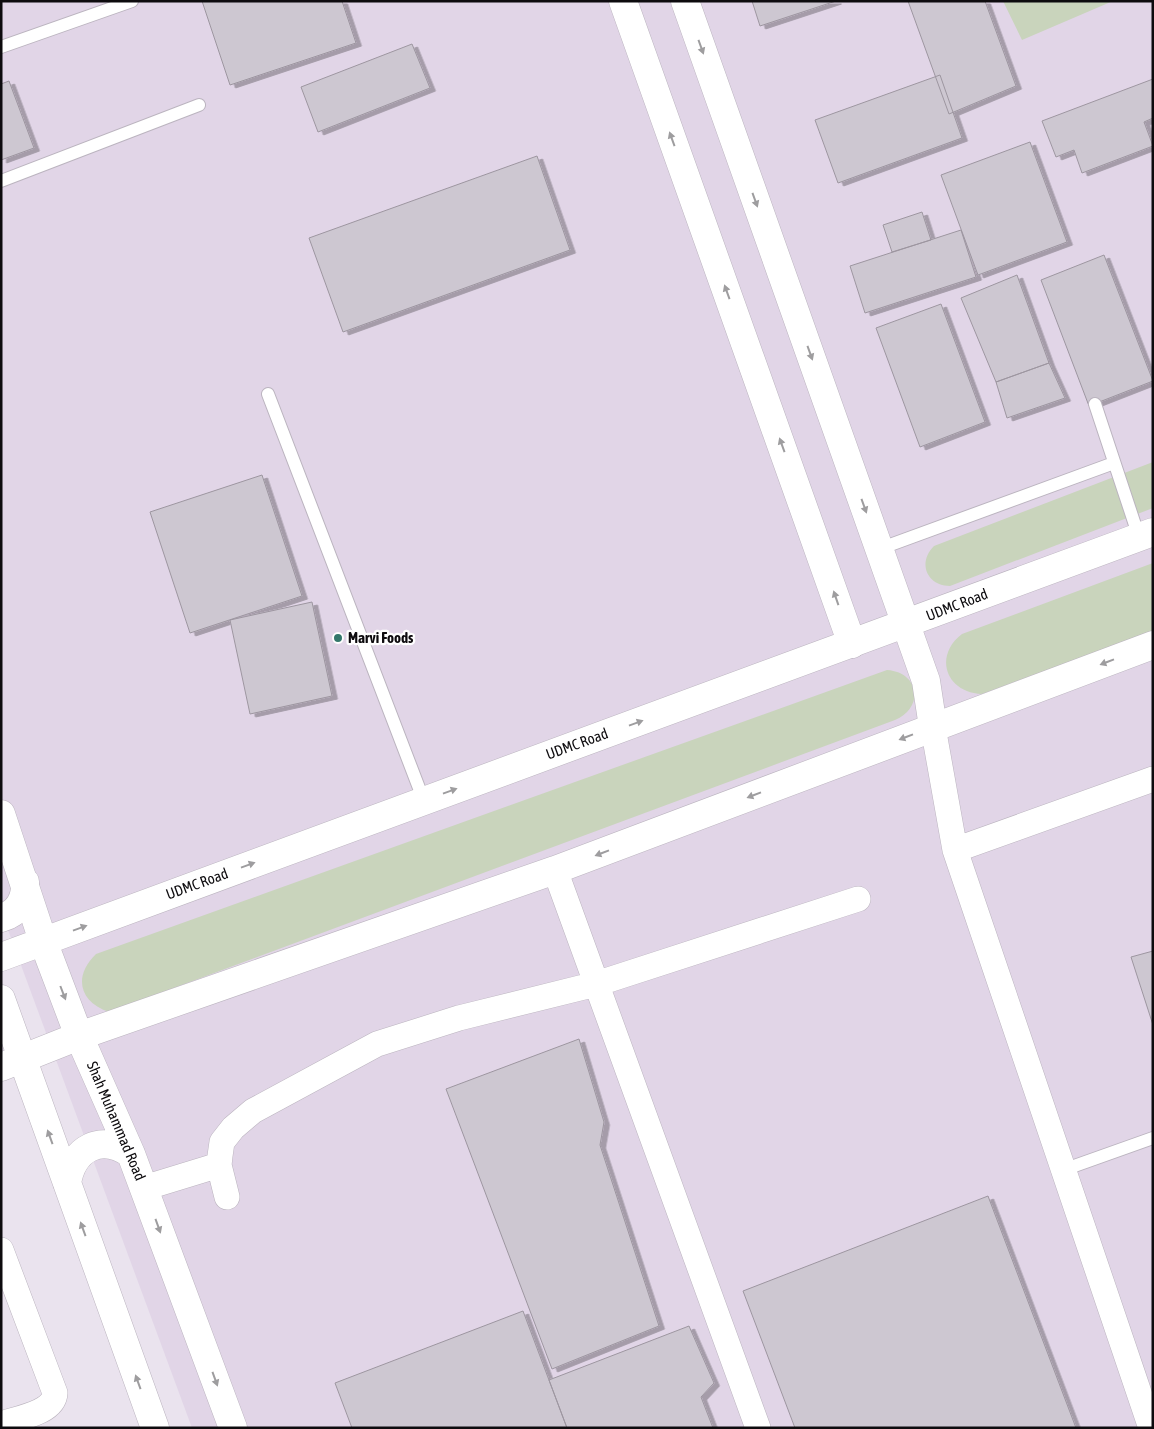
<svg xmlns="http://www.w3.org/2000/svg" width="1154" height="1429" font-family="'Asap Condensed',sans-serif">
	<style>
		.built { fill: #e1d5e7 }
		.green { fill: #c9d4bc }
		.building { fill: #cdc7d1; stroke: #9d96a0; filter: url(#shadow) }
		.lines { fill: none; stroke-linecap: round; stroke-linejoin: round }
		.service-casing { stroke: #bbb4bf; stroke-width: 14 }
		.minor-casing { stroke: #bbb4bf; stroke-width: 26 }
		.tertiary-casing { stroke: #bbb4bf; stroke-width: 29 }
		.secondary-casing { stroke: #bbb4bf; stroke-width: 29 }
		.service { stroke: #fff; stroke-width: 12 }
		.minor { stroke: #fff; stroke-width: 25 }
		.tertiary { stroke: #fff; stroke-width: 28 }
		.secondary { stroke: #fff; stroke-width: 28 }
		.oneway { fill: #9e9d9f }
		.poi-dot { fill: #33776b; stroke: #fff; stroke-width: 2 }
		.labels { text-anchor: middle; stroke-width: 4.5; stroke-linejoin: round; paint-order: stroke }
		.street-label { font-size: 15px; fill: #0d0b0e; stroke: #fff }
		.poi-label { font-size: 15px; font-weight: bold; fill: #0d0b0e; stroke: #fff; text-anchor: start }
	</style>
	<defs>
		<filter id="shadow"><feDropShadow dx="5.5" dy="3" stdDeviation="0" flood-color="#0004"/></filter>
	</defs>
	<rect width="100%" height="100%" fill="#eae3ee"/>
	<path class="built" d="M1 1H1153V1428H192L1 911Z"/>
	<path class="green" d="M1003 1H1113L1022 40Z
		M1153 462V508L950 586C927 586 917 563 934 546Z
		M1153 563V631L982 694C946 693 933 656 962 634Z
		M887 670C919 672 925 707 895 720L109 1012C79 1002 73 976 96 954Z"/>
	<path class="building" d="M202 1H342L356 43 230 85Z
		M752 1H836L760 26Z
		M908 1H985L1016 86 949 114Z
		M412 44 430 88 318 132 301 87Z
		M940 75 962 138 838 183 815 120Z
		M1153 79V118L1144 122 1153 146 1082 173 1074 150 1056 157 1042 121Z
		M9 81 34 148 1 160V84Z
		M1030 142 1067 242 978 275 941 175Z
		M537 156 570 250 343 332 309 238Z
		M922 212 931 240 892 252 883 225Z
		M961 230 976 277 865 313 850 266Z
		M1104 255 1153 381 1089 406 1041 280Z
		M1017 275 1049 363 996 382 961 298Z
		M941 304 985 422 920 447 876 328Z
		M1049 363 1065 398 1007 418 996 382Z
		M262 475 302 596 190 633 150 512Z
		M312 602 332 696 250 714 230 620Z
		M1153 951V1025L1131 957Z
		M579 1039 604 1122 600 1145 659 1326 552 1369 446 1089Z
		M988 1196 1076 1428H795L743 1291Z
		M523 1311 567 1428H352L335 1383Z
		M689 1326 714 1383 701 1397 713 1428H567L549 1380Z"/>
	<g class="lines">
		<g class="service-casing">
			<path id="service" d="M1 47 132 1
				M1 181 199 105
				M268 394 424 801
				M1095 404 1139 537
				M879 549 1114 463
				M1063 1170 1153 1138"/>
		</g>
		<g class="minor-casing">
			<path id="minor" d="M933 727 955 850 1151 1428
				M955 850 1153 779
				M555 870 758 1428
				M144 1188 219 1165
				M227 1197 219 1165 220 1156 222 1142 233 1128 253 1111 377 1044 459 1018 596 984 858 899
				M1 1250 55 1393C54 1413 18 1418 1 1424"/>
		</g>
		<g class="tertiary-casing">
			<path id="tertiary" d="M623 1 852 644
				M685 1 926 681 933 727
				M1 918C19 913 26 899 25 882
				M1 999 155 1428
				M79 1036 131 1154 233 1428
				M67 1183C73 1148 101 1133 131 1154"/>
		</g>
		<g class="secondary-casing">
			<path id="secondary" d="M1 814 43 941 79 1036
				M1 957 1153 532
				M1 1067 79 1036 555 870 1153 645"/>
		</g>
		<use href="#service" class="service"/>
		<use href="#minor" class="minor"/>
		<use href="#tertiary" class="tertiary"/>
		<use href="#secondary" class="secondary"/>
	</g>
	<defs><path id="oneway-solid" d="M-6-.8H1V-3.2L6.5 0L1 3.2V.8H-6Z" transform="scale(1.25)"/></defs>
	<g class="oneway">
		<use href="#oneway-solid" transform="translate(701 47) rotate(70)"/>
		<use href="#oneway-solid" transform="translate(672 139) rotate(-110)"/>
		<use href="#oneway-solid" transform="translate(755 200) rotate(70)"/>
		<use href="#oneway-solid" transform="translate(727 292) rotate(-110)"/>
		<use href="#oneway-solid" transform="translate(810 353) rotate(70)"/>
		<use href="#oneway-solid" transform="translate(782 445) rotate(-110)"/>
		<use href="#oneway-solid" transform="translate(864 506) rotate(70)"/>
		<use href="#oneway-solid" transform="translate(836 598) rotate(-109)"/>
		<use href="#oneway-solid" transform="translate(1107 662) rotate(159)"/>
		<use href="#oneway-solid" transform="translate(636 723) rotate(-20)"/>
		<use href="#oneway-solid" transform="translate(906 737) rotate(159)"/>
		<use href="#oneway-solid" transform="translate(450 791) rotate(-20)"/>
		<use href="#oneway-solid" transform="translate(754 795) rotate(159)"/>
		<use href="#oneway-solid" transform="translate(602 853) rotate(159)"/>
		<use href="#oneway-solid" transform="translate(248 865) rotate(-20)"/>
		<use href="#oneway-solid" transform="translate(80 928) rotate(-20)"/>
		<use href="#oneway-solid" transform="translate(63 993) rotate(69)"/>
		<use href="#oneway-solid" transform="translate(50 1137) rotate(-110)"/>
		<use href="#oneway-solid" transform="translate(158 1226) rotate(70)"/>
		<use href="#oneway-solid" transform="translate(83 1229) rotate(-110)"/>
		<use href="#oneway-solid" transform="translate(215 1379) rotate(70)"/>
		<use href="#oneway-solid" transform="translate(138 1382) rotate(-110)"/>
	</g>
	<circle class="poi-dot" cx="338" cy="638" r="5"/>
	<g class="labels">
		<g class="street-label">
			<text transform="translate(957 605) rotate(-21)" y="5">UDMC Road</text>
			<text transform="translate(577 744) rotate(-20)" y="5">UDMC Road</text>
			<text transform="translate(197 884) rotate(-20)" y="5">UDMC Road</text>
			<text transform="translate(116 1121) rotate(67)" y="5">Shah Muhammad Road</text>
		</g>
		<g class="poi-label">
			<text x="348" y="643">Marvi Foods</text>
		</g>
	</g>
	<rect width="1154" height="1429" fill="none" stroke="#0d0b0e" stroke-width="5"/>
</svg>
